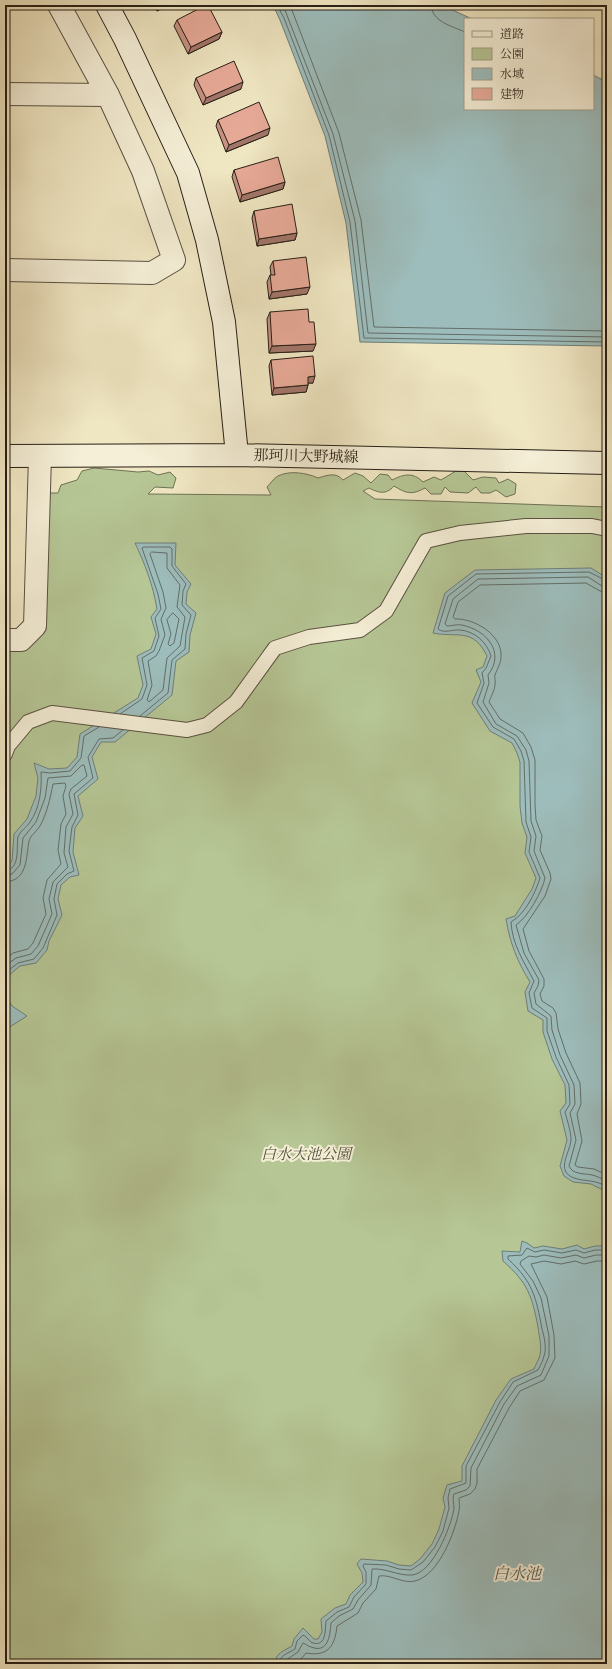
<svg xmlns="http://www.w3.org/2000/svg" width="612" height="1669" font-family="'Old Standard TT','Noto Serif JP',serif">
	<style>
		.green { fill: #b6c695; stroke: #6e7256 }
		.water { fill: #9dbdbc; stroke: #6e7e7a }
		.lines { fill: none; stroke-linecap: round; stroke-linejoin: round }
		.shore { stroke: #626e69; stroke-width: 1 }
		.lane-casing { stroke: #595141; stroke-width: 16 }
		.street-casing { stroke: #595141; stroke-width: 24 }
		.secondary-casing { stroke: #271f16; stroke-width: 24 }
		.lane { stroke: #f5efd7; stroke-width: 14 }
		.street { stroke: #f5efd7; stroke-width: 22 }
		.secondary { stroke: #f5efd7; stroke-width: 22 }
		.wall { fill: #c79182; stroke: #271f16 }
		.shaded-wall { fill: #a2766a; stroke: #271f16 }
		.building { fill: #e7a997; stroke: #271f16 }
		.labels { text-anchor: middle; stroke-width: 4; stroke-linejoin: round; paint-order: stroke }
		.street-label { font-size: 15px; fill: #271f16; stroke: #f5efd7 }
		.park-label { font-size: 15px; font-style: italic; fill: #52513c; stroke: #f5efd7 }
		.water-label { font-size: 16px; font-style: italic; fill: #505650; stroke: #f5efd7 }
	</style>
	<rect width="100%" height="100%" fill="#efe6c2"/>
	<filter id="stains"><feTurbulence type="fractalNoise" baseFrequency=".005" numOctaves="4"/><feColorMatrix values="0 0 0 0 .2 0 0 0 0 .09 0 0 0 0 .02 0 0 0 .5 -.17"/></filter>
	<radialGradient id="worn" r=".72"><stop offset=".6" stop-color="#630" stop-opacity="0"/><stop offset="1" stop-color="#630" stop-opacity=".3"/></radialGradient>
	<path class="green" d="M94 468 138 472 149 471 158 475 170 472 176 478 173 488 155 487 148 494 271 495 267 487C270 484 274 478 278 476 290 470 307 473 318 478 328 475 336 472 343 480L355 473 363 476 371 483 380 474 388 475 392 480C404 474 413 472 423 482L434 477 441 480 456 471H464L473 480 483 477 496 478 499 483 508 479 516 484 515 494 506 497 496 490 490 493H481L476 487 468 493 450 492 445 487 441 494H431L425 488C412 495 407 494 394 486 386 495 379 493 369 488L363 491 375 499 607 507V1664H5V644H27L48 493H58L61 485 77 480 82 471Z"/>
	<path class="water" d="M273 5H442L472 19H465V109H593V75L607 82V346L360 342 346 223 325 136 280 20Z
		M135 543H176L175 565 191 584 187 592 186 604 196 613 190 635 189 652 176 661 172 695 115 742H101L92 757 98 779 78 796 83 816 75 828 73 852 79 875 70 877 61 885 58 899 62 915 49 941 47 950 36 963 20 966 8 976 5 984V869L12 861 14 834 27 819 36 796 38 778 34 763 49 769 67 768 77 757 80 734 138 698 143 685 137 656 151 649 156 634 151 617 157 609C153 585 145 564 135 543Z
		M591 568 607 578V1192L591 1184 573 1182 564 1176 560 1166 567 1140 560 1111 566 1103 565 1085 552 1059 543 1032V1020L528 1011 525 992 530 982C517 961 510 943 506 919L515 916 532 889 536 878 525 853 527 837 522 823 520 806V762L517 753 512 743 490 731 472 703 481 682 476 670 483 667 487 656C473 627 457 638 433 633L445 593 475 570Z
		M5 994 12 1006 27 1016 5 1030Z
		M522 1241 527 1243 534 1248 543 1246 562 1249 577 1245 584 1249 595 1246H607V1664H275C275 1653 284 1651 292 1646L294 1639 303 1628 314 1639H318L322 1632 321 1619 335 1608 346 1604 350 1595 363 1582 362 1573 357 1564 361 1559 387 1561 399 1565 411 1566 420 1559 432 1544 439 1529 445 1507 443 1498 447 1485 462 1481V1466L496 1400 511 1379 534 1369C536 1364 539 1359 540 1355 542 1347 539 1335 538 1327 532 1296 528 1283 503 1261L502 1251 520 1252Z"/>
	<g class="lines">
		<path class="shore" d="M277 5 284 18 329 135 350 222 364 338 607 342
			M283 5 333 134 355 221 368 333 607 337
			M290 5 339 133 361 220 374 327 607 331
			M431 5C432 22 452 26 465 32
			M152 552 167 553V568L180 585 177 607 185 617 180 646 167 658 163 690 149 702 147 700 152 685 148 661 156 656 159 651 165 635 161 619 166 608 163 592 150 554Z
			M607 581 589 572 476 574 448 596 438 629C444 634 453 629 460 630 474 631 487 642 491 656L486 668 482 673 484 683 477 703 493 727 514 739 521 751 524 761 526 822 531 837 529 852 540 878C535 894 525 914 511 922 512 944 524 962 534 981L529 993 532 1008 547 1018V1031L556 1057 569 1085 570 1104 565 1112C567 1120 571 1131 571 1140 570 1153 555 1171 574 1178 586 1182 595 1179 607 1187
			M607 586H602L588 577 478 579 453 599 445 624 447 626C452 626 457 624 462 625 486 630 506 652 488 675L489 683 483 702 496 724 517 736 526 750 529 761 531 821 536 836 534 851 545 878C542 892 528 917 516 925L524 953 539 980 538 986 534 993 536 1004 551 1016 552 1030 560 1055 574 1085 575 1104 570 1113 576 1140 569 1166C573 1175 583 1173 592 1175 597 1176 602 1179 607 1181
			M607 592 600 591 586 583 480 585 458 602 453 617 455 619C474 618 503 635 501 657 501 663 497 669 495 675 494 678 496 681 495 684 495 690 491 696 489 702L500 719 523 733 531 747 535 760V805L536 820 542 836 540 850 550 873 551 879 545 896 523 929 529 951 544 979V986L540 994 542 1001 553 1008 556 1013 558 1029 566 1053 580 1083 581 1104 577 1114 582 1141 575 1165 578 1167 594 1169 607 1175
			M173 613 179 619 174 643 170 646 168 644 171 634 167 620Z
			M120 714 142 699 147 685 142 658 154 651 159 636 155 618 161 609 158 594 142 548 144 547H170L172 549V566L186 584 183 591 182 605 191 615 186 634 185 649 172 660 168 693 140 716
			M5 871C21 869 16 847 18 837 20 831 27 827 30 822 40 808 42 788 41 772L50 773 70 771 81 758 84 736 99 727
			M5 876 12 874 20 865 23 838 36 822 45 798 48 778 71 776 82 765H84L87 776 71 789 69 794 73 814 66 827 64 853 68 867 53 882 49 899 52 914 38 946 31 954 16 958 5 966
			M5 882C28 881 26 857 29 841 30 836 37 831 40 826 47 813 50 799 53 784L65 783 66 786 63 796 66 814 61 824 58 850 61 864 47 880 43 898 46 914 33 943 28 949 13 953 5 959
			M5 973 18 963 34 959 43 948 57 915 54 899 57 884 67 874 74 871 69 851 72 827 78 815 74 794 93 778 88 757 99 739 113 738 123 730
			M279 1664C279 1655 289 1653 295 1649L297 1641 303 1635C307 1636 309 1642 313 1643 327 1647 325 1628 326 1621L337 1612 349 1607 354 1597 366 1584V1572L363 1566 364 1564 386 1565 399 1569 411 1570 423 1562 435 1547 443 1531 449 1508 448 1498 450 1489 466 1483V1466L500 1402 513 1382 538 1370C540 1366 543 1361 544 1356 547 1348 544 1336 542 1329 536 1297 533 1282 508 1259V1256L522 1255 527 1248 535 1252 544 1250 562 1253 576 1250 584 1253 595 1250H607
			M284 1664 286 1660 298 1652 303 1643C306 1644 307 1646 311 1647 329 1654 330 1634 331 1623L339 1616 353 1609 358 1600 371 1585 372 1569C386 1568 398 1576 412 1575 433 1573 451 1526 454 1509 454 1503 452 1499 454 1494L466 1490 470 1486 471 1468 504 1404 517 1386 541 1375 549 1356V1336L541 1298 533 1281 520 1264 521 1261 529 1256 536 1257 544 1255 561 1258 576 1255 584 1258 596 1255H607
			M291 1664 301 1659 306 1653C328 1657 335 1646 337 1626L358 1613 363 1603 376 1589 379 1576C391 1574 402 1584 415 1581 439 1575 455 1532 459 1511 460 1507 459 1502 459 1498L470 1494 475 1489 477 1483V1469L509 1408 520 1391 544 1380 555 1358 554 1335 547 1297 531 1264 544 1261 561 1264 575 1261 584 1264 597 1261H607"/>
		<g class="lane-casing">
			<path id="lane" d="M5 754 8 746 28 722 52 713 187 730 207 725 236 702 275 648 309 637 360 630 386 611 426 541 460 533 526 526H592L607 529"/>
		</g>
		<g class="street-casing">
			<path id="street" d="M5 94 108 95
				M5 270 152 273 174 260 143 171 108 95 59 5
				M5 640H21L35 626 40 456"/>
		</g>
		<g class="secondary-casing">
			<path id="secondary" d="M107 5 125 39 188 173 207 240 224 322 237 455
				M5 456 237 455 607 463"/>
		</g>
		<use href="#lane" class="lane"/>
		<use href="#street" class="street"/>
		<use href="#secondary" class="secondary"/>
	</g>
	<path class="wall" d="M154 5H168L157 11Z
		M177 20 222 32 219 39 188 54 174 26Z
		M196 78 241 89 203 105 194 85Z
		M218 120 268 135 226 152 216 126Z
		M234 170 285 182 283 189 240 202 232 177Z
		M254 211 297 233 295 240 257 246 252 218Z
		M273 261 307 294 269 299 267 282 270 275H271L270 267Z
		M270 312 309 322 313 351 269 353 267 319Z
		M271 360 313 383H308V385L306 392 272 395 269 366Z"/>
	<path class="shaded-wall" d="M159 5H168L157 11Z
		M222 32 219 39 188 54 191 47Z
		M243 82 241 89 203 105 206 98Z
		M270 128 268 135 226 152 229 145Z
		M285 182 283 189 240 202 242 195Z
		M297 233 295 240 257 246 259 239Z
		M310 287 307 294 269 299 272 292Z
		M316 344 313 351 269 353 272 346Z
		M315 376 313 383H305L308 377Z
		M308 385 306 392 272 395 274 388Z"/>
	<path class="building" d="M206 5H208L222 32 191 47 177 20Z
		M234 61 243 82 206 98 196 78Z
		M259 102 270 128 229 145 218 120Z
		M278 157 285 182 242 195 234 170Z
		M292 204 297 233 259 239 254 211Z
		M306 257 310 287 272 292 270 275H275L273 261Z
		M308 309 309 322H314L316 344 272 346 270 312Z
		M313 356 315 376 308 377V385L274 388 271 360Z"/>
	<g class="labels">
		<g class="street-label">
			<text transform="translate(306 456) rotate(1)" y="5">那珂川大野城線</text>
		</g>
		<g class="park-label">
			<text x="306" y="1159">白水大池公園</text>
		</g>
		<g class="water-label">
			<text x="517" y="1579">白水池</text>
		</g>
	</g>
	<rect width="612" height="1669" fill="none" stroke="#efe6c2" stroke-width="20"/>
	<rect x="6" y="6" width="600" height="1657" fill="none" stroke="#271f16" stroke-width="2"/>
	<rect x="10" y="10" width="592" height="1649" fill="none" stroke="#271f16"/>
	<rect x="464" y="18" width="130" height="92" fill="#f5efd7" stroke="#a39c8a"/>
	<rect x="472" y="31" width="20" height="6" fill="#f5efd7" stroke="#a39c8a"/>
	<text x="500" y="38" font-size="12" fill="#271f16">道路</text>
	<rect x="472" y="48" width="20" height="12" fill="#b6c695" stroke="#a39c8a"/>
	<text x="500" y="58" font-size="12" fill="#271f16">公園</text>
	<rect x="472" y="68" width="20" height="12" fill="#9dbdbc" stroke="#a39c8a"/>
	<text x="500" y="78" font-size="12" fill="#271f16">水域</text>
	<rect x="472" y="88" width="20" height="12" fill="#e7a997" stroke="#a39c8a"/>
	<text x="500" y="98" font-size="12" fill="#271f16">建物</text>
	<rect width="100%" height="100%" filter="url(#stains)"/>
	<rect width="100%" height="100%" fill="url(#worn)"/>
</svg>
